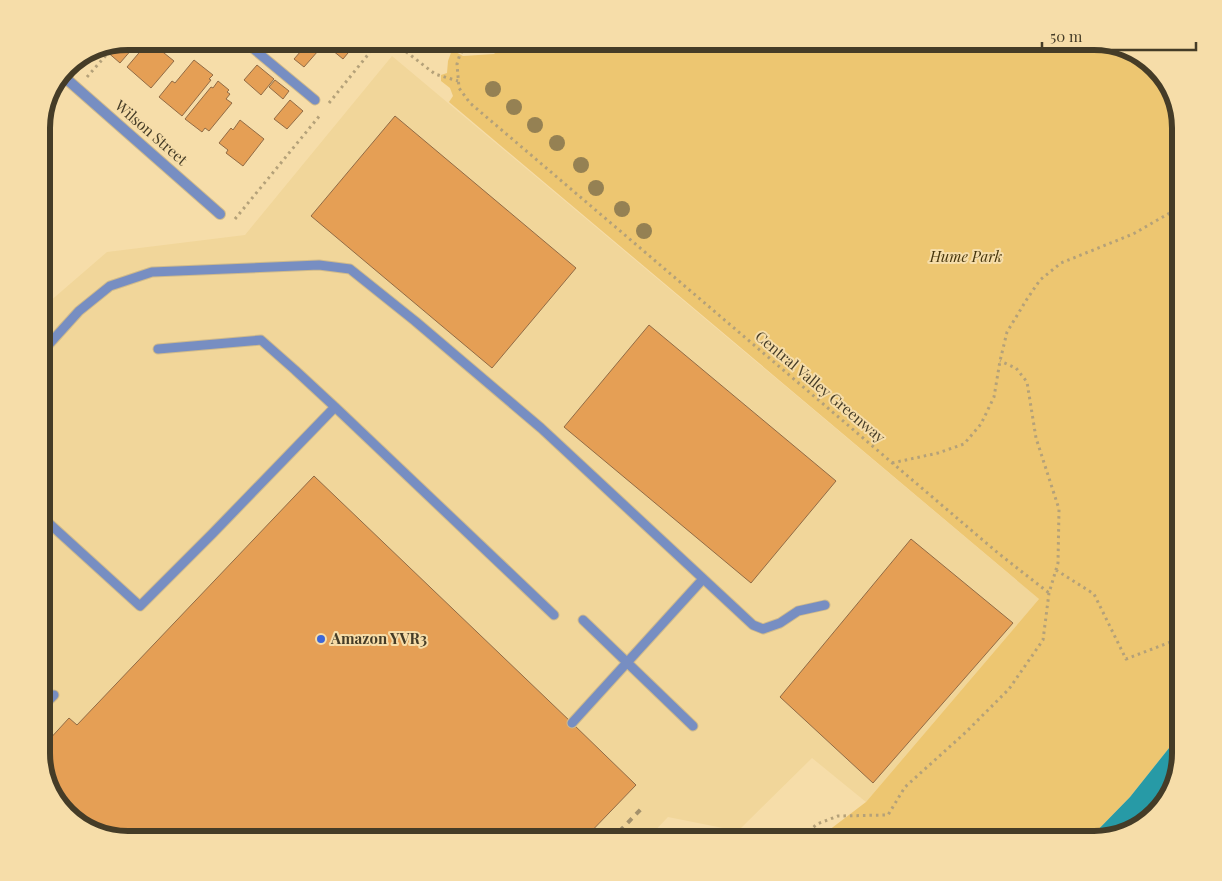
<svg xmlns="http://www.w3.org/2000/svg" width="1222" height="881" font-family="'Playfair Display',serif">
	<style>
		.built { fill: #f1d69a }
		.green { fill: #edc671 }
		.water { fill: #279aa6 }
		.building { fill: #e59f55; stroke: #916b45 }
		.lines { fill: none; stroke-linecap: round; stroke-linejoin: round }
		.service-casing { stroke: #cfba8c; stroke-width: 11 }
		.minor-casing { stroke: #cfba8c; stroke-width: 12 }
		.path { stroke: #b4a179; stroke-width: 3; stroke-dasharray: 2.5 4; stroke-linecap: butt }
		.service { stroke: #778ec2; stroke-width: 9 }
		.minor { stroke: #778ec2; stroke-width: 10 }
		.rail { stroke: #a3916c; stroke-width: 4; stroke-dasharray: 6 6; stroke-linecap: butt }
		.tree { fill: #958153 }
		.poi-dot { fill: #3d67d8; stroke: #f6dda9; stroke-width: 2 }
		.labels { text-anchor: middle; stroke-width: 4; stroke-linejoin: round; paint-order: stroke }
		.street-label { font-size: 15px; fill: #453c27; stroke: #f6dda9 }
		.park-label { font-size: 15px; font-style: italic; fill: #46350c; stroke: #f6dda9 }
		.poi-label { font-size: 15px; font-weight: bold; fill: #453c27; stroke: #f6dda9; text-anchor: start }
		.rim { fill: none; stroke: #453c27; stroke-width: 6 }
	</style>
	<rect width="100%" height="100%" fill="#f6dda9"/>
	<path class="built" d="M392 56 1039 599 866 802 812 758 738 831 668 817 646 840H128L41 758V309L107 252 245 235Z"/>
	<path class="green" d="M507 41H1094L1147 59 1172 89 1181 128V733L1130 797 1088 840H816L866 802 1039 599 449 102 453 96 450 88 441 81V75L447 73 448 61 452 50 463 56 494 54Z"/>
	<path class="water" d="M1181 733V753L1163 806 1133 831 1094 840H1088L1130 797Z"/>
	<path class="building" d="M128 41H139L120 63 105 50Z
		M149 41 174 61 151 88 127 67Z
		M321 41H358L343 59Z
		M308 43 318 51 304 67 294 59Z
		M194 60 213 75 209 79 211 80 182 116 159 97 172 81 175 83Z
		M257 65 274 79 261 95 244 80Z
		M275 80 289 91 283 99 269 87Z
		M218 81 229 90 227 92 230 94 226 99 232 103 209 131 205 128 202 132 185 119 211 87 213 88Z
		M290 100 303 111 287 129 274 119Z
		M395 116 576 268 492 368 311 216Z
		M240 120 264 139 243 166 226 153 228 150 219 143 231 128 233 130Z
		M649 325 836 481 751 583 564 427Z
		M314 476 572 723 636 785 583 840H128L75 822 50 792 41 758V736L47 742 69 718 77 725Z
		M911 539 1013 623 873 783 780 697Z"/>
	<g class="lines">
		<g class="service-casing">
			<path id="service" d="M244 41 315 100
				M158 349 261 340 295 370 335 407
				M41 353 79 311 110 286 152 272 319 265 350 269 415 321 541 428 753 625 763 629 780 623 798 611 825 605
				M41 516 140 606 212 534 335 407 554 615
				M583 620 693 726
				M41 701 45 704 54 695
				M572 723 703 579"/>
		</g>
		<g class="minor-casing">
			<path id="minor" d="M62 75 220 214"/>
		</g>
		<path class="path" d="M383 41 396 44 435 74 458 81
			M471 41 460 54 457 64 459 88 470 103 998 553 1049 593
			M87 77 108 53
			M329 103 379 41
			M235 219 321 114
			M892 463 938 453 964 444 981 424 994 397 1000 361 1007 332 1027 299 1040 280 1061 263 1133 234 1168 214 1181 209
			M1056 570 1094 594 1126 659 1181 638
			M799 840 817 824 838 816 888 815 905 787 966 732 1009 689 1043 640 1049 593 1058 563 1059 509 1036 438 1027 382 1016 368 1000 361"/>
		<use href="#service" class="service"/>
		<use href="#minor" class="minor"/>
		<path class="rail" d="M611 840 643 807"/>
	</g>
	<g class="tree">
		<circle cx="493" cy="89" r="8"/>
		<circle cx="514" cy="107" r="8"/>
		<circle cx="535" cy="125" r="8"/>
		<circle cx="557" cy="143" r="8"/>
		<circle cx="581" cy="165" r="8"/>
		<circle cx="596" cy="188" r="8"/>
		<circle cx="622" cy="209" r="8"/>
		<circle cx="644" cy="231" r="8"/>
	</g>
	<circle class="poi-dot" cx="321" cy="639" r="5"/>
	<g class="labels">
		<g class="street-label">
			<text transform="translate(151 133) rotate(41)" y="5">Wilson Street</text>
			<text transform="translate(820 387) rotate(40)" y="5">Central Valley Greenway</text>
		</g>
		<g class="park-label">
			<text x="966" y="262">Hume Park</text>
		</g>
		<g class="poi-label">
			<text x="331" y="644">Amazon YVR3</text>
		</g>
	</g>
	<path d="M0 0H1222V881H0ZM128 50H1094A78 78 0 0 1 1172 128V753A78 78 0 0 1 1094 831H128A78 78 0 0 1 50 753V128A78 78 0 0 1 128 50Z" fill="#f6dda9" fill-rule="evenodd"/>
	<path class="rim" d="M128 50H1094A78 78 0 0 1 1172 128V753A78 78 0 0 1 1094 831H128A78 78 0 0 1 50 753V128A78 78 0 0 1 128 50Z"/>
	<path d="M1042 42v8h154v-8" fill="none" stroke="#453c27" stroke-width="2.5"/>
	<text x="1050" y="42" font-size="15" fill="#453c27" stroke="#f6dda9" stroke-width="4" paint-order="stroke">50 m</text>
</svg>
